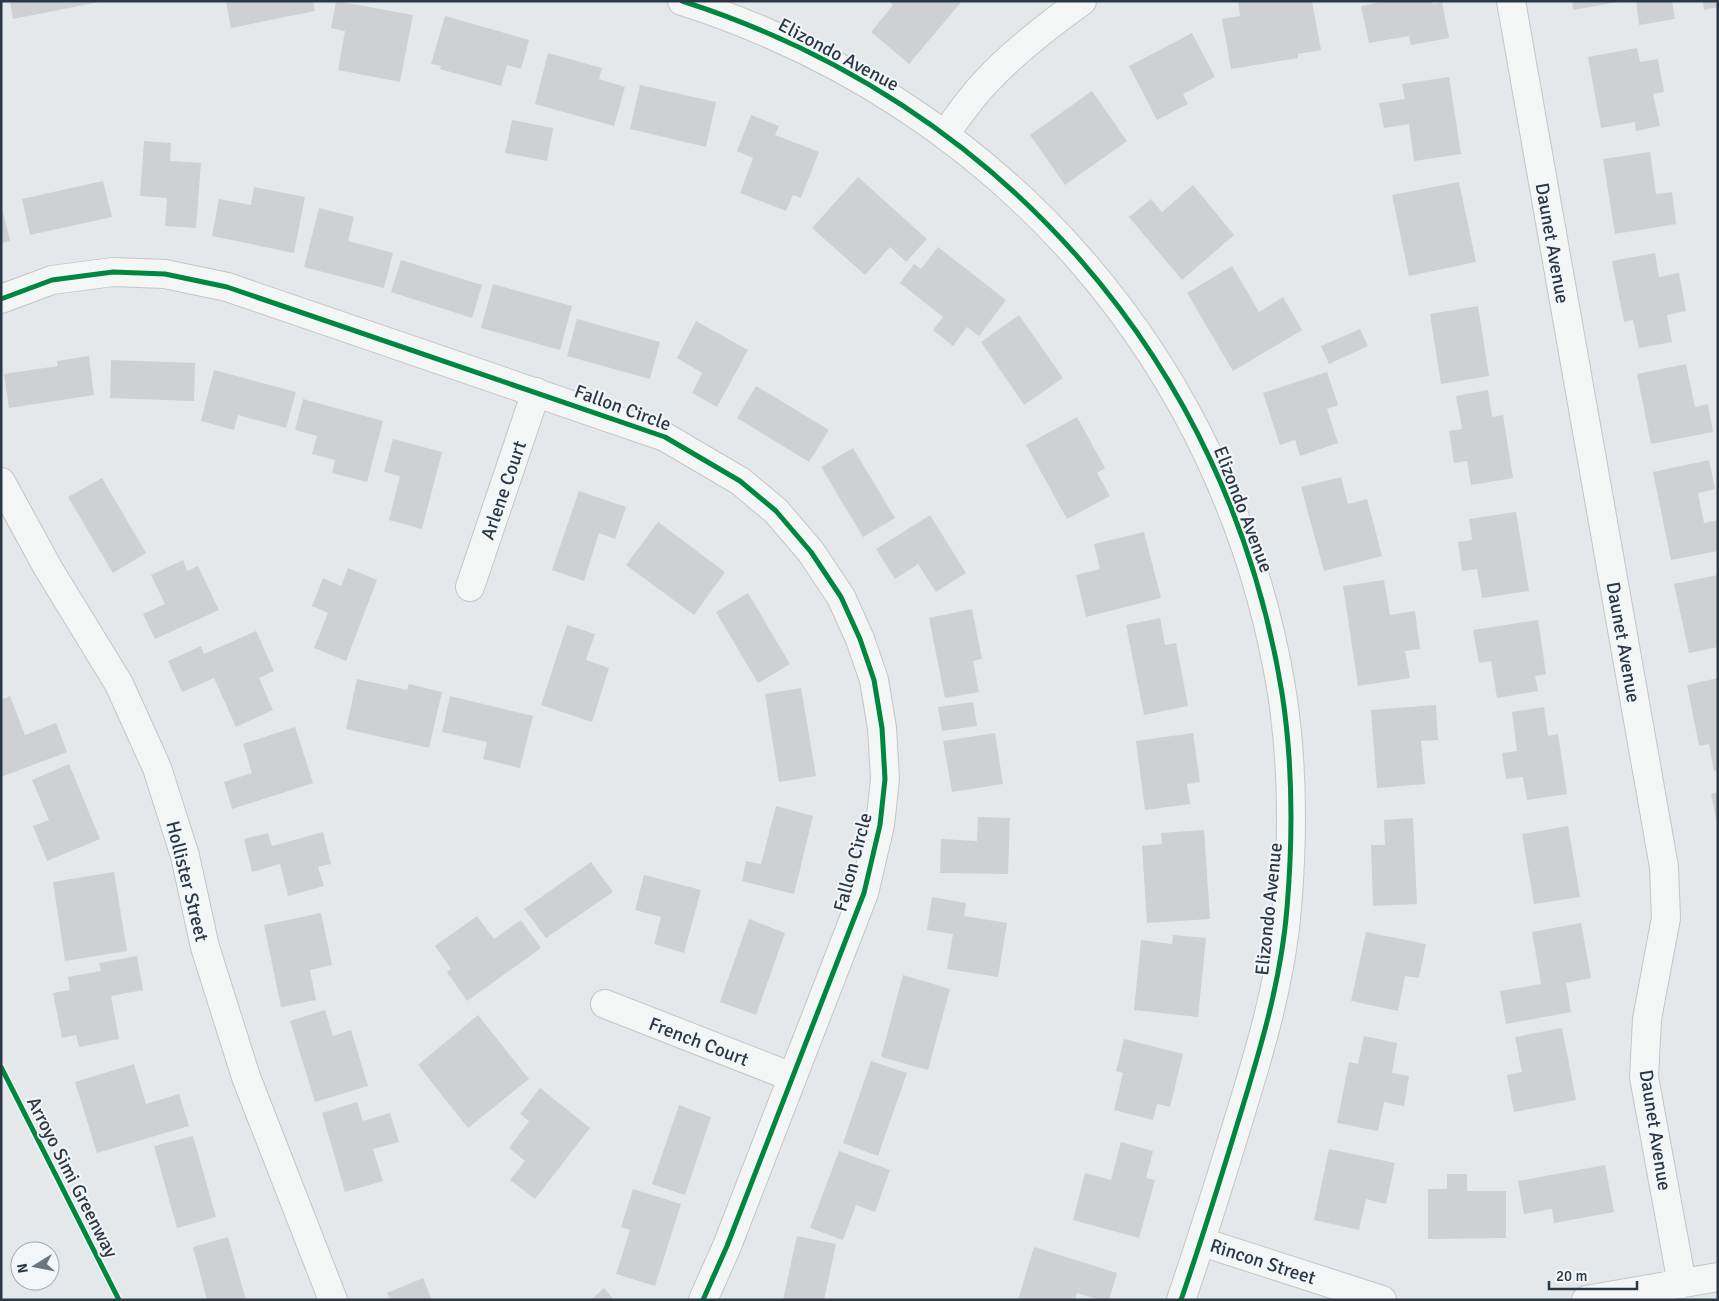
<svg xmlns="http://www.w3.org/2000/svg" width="1719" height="1301" font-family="Signika,sans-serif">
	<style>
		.building { fill: #ced0d2 }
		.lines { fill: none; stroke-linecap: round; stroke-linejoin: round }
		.street-casing { stroke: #c3c6c8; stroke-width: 30 }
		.street { stroke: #f4f6f6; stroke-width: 28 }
		.cycleway-casing { stroke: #f3f6f8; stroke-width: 8 }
		.cycleway { stroke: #00873e; stroke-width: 5 }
		.labels { text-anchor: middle; stroke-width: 4; stroke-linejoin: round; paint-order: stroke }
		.street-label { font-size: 19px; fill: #2b3844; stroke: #f3f6f8 }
	</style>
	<rect width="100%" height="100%" fill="#e5e8ea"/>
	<path class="building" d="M10 1H98L99 2 13 19Z
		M226 1H313L315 11 231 28Z
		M336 1 413 15 400 82 338 70 345 31 331 28Z
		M888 1H962L909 64 871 32 893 5Z
		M1238 1H1312L1321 50 1298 54V58L1231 69 1222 19 1240 16Z
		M1385 1H1432L1433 4 1442 2 1449 38 1411 45 1409 36 1369 43 1361 6Z
		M1572 1H1618V2L1573 10Z
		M1636 1H1672L1675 19 1639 25Z
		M1703 1H1718V7L1704 10Z
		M445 16 529 40 521 69 507 65 501 86 440 69 441 66 431 64Z
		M1192 33 1215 77 1183 94 1188 104 1157 120 1129 66Z
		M1637 48 1640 62 1658 59 1664 92 1653 94 1660 126 1636 131 1635 122 1601 128 1588 57Z
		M548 53 602 68 599 79 625 87 614 126 535 104Z
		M1449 77 1461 154 1414 161 1409 124 1384 128 1379 103 1405 99 1402 84Z
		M640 85 716 102 706 147 630 129Z
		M1092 91 1127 141 1065 185 1030 135Z
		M751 115 779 126 775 135 819 152 801 198 793 195 786 211 740 193 753 158 737 151Z
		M512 120 553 128 547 161 505 153Z
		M144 141 171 143 170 161 201 163 196 228 165 226 167 198 140 196Z
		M1650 152 1656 194 1672 192 1676 224 1615 234 1603 159Z
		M858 177 927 239 906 262 890 247 865 275 812 228Z
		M103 181 112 217 30 235 22 199Z
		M1459 182 1476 262 1409 276 1392 195Z
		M1193 185 1234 235 1182 280 1129 217 1151 199 1162 212Z
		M254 187 305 197 294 253 212 236 219 199 251 205Z
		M1 204 10 241 1 243Z
		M319 208 354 217 348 241 393 253 384 288 304 267Z
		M938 247 1006 300 979 336 967 327 953 346 933 330 943 317 900 283 914 264 921 269Z
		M1655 253 1659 277 1679 273 1686 311 1667 315 1672 342 1639 348 1633 320 1624 322 1612 261Z
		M401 260 482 285 472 318 391 292Z
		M1232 266 1259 312 1283 297 1302 330 1233 371 1187 293Z
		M493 284 572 306 560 350 481 328Z
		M1478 306 1489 376 1441 384 1430 314Z
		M1019 315 1063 378 1024 405 981 342Z
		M577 319 660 342 650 379 567 356Z
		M696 321 748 350 717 407 692 393 702 373 677 358Z
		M1360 329 1368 346 1329 364 1321 346Z
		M89 356 94 395 9 408 4 374 58 366 57 361Z
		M111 360 195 363 194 401 110 398Z
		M1686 364 1695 407 1708 404 1713 432 1651 444 1637 374Z
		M214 370 296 392 286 428 238 415 234 430 201 421Z
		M1327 372 1338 405 1327 409 1338 443 1300 456 1295 440 1280 445 1263 393Z
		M756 386 829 430 809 462 737 418Z
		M1488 390 1492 417 1503 415 1513 478 1471 485 1467 461 1454 463 1449 431 1462 429 1456 396Z
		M303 399 383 421 367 482 332 473 335 460 312 454 317 436 295 430Z
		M1077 417 1105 468 1097 473 1110 496 1067 519 1026 445Z
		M393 439 442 452 422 529 389 520 400 476 384 472Z
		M853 448 895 518 863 537 821 467Z
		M1709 460 1715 489 1698 493 1704 523 1718 520V551L1671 560 1653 472Z
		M1341 477 1348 504 1367 499 1382 556 1324 571 1301 487Z
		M102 478 146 553 113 573 68 497Z
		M579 491 626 507 615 539 599 533 584 581 552 570Z
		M1516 512 1529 591 1482 598 1477 569 1462 571 1458 542 1472 540 1469 519Z
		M930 515 966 573 936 592 918 564 895 579 876 549Z
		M658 522 725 572 694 615 626 565Z
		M1144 532 1161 598 1086 617 1076 575 1100 569 1094 544Z
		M183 560 187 571 198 566 219 610 155 639 143 614 165 604 151 575Z
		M348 568 377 580 346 661 314 648 328 613 312 606 323 578 341 586Z
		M1718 575V647L1689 653 1674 584Z
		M1384 580 1390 615 1415 611 1420 649 1405 651 1410 678 1358 686 1343 586Z
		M748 593 790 664 758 683 716 612Z
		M972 609 982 659 973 661 979 692 945 698 929 618Z
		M1160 618 1165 645 1176 643 1188 706 1144 715 1126 625Z
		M1538 620 1546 674 1535 676 1538 691 1497 698 1491 661 1479 663 1473 630Z
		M567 625 595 634 586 660 609 668 592 722 541 705Z
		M256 631 274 671 259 678 273 710 236 727 214 678 182 692 168 661 201 646 204 654Z
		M1718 678V770L1714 771 1709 744 1699 746 1687 685Z
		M357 679 407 690 409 684 442 692 429 748 346 729Z
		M801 688 816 776 779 782 765 694Z
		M10 696 25 735 56 723 67 752 1 777V700Z
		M450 696 533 716 520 768 483 759 487 742 442 732Z
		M973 702 977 726 942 731 938 707Z
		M1436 705 1438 740 1421 741 1425 784 1377 788 1371 710Z
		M1544 707 1548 736 1558 734 1567 794 1527 800 1523 777 1506 779 1502 753 1517 751 1512 712Z
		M295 727 313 783 232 809 224 782 252 773 243 744Z
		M995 733 1003 784 952 792 943 741Z
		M1193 733 1200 782 1187 784 1190 804 1145 810 1136 741Z
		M69 764 100 839 47 861 33 826 49 820 32 780Z
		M1718 792V822L1717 823 1711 794Z
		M776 806 813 816 794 894 742 881 746 861 761 864Z
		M978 817 1010 818 1008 874 940 873 941 839 977 841Z
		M1413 818 1417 904 1373 906 1371 845H1385L1384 820Z
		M1568 826 1580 897 1534 904 1522 834Z
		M1204 830 1210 919 1147 923 1142 846 1162 844 1161 833Z
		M323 832 331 864 318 867 324 886 288 896 280 864 252 872 244 839 268 833 272 846Z
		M591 862 613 892 546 938 524 909Z
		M114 872 127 951 65 961 53 882Z
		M644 875 701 890 684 953 654 944 661 917 635 910Z
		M932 897 966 903 964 916 1007 923 998 977 947 969 953 934 927 930Z
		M321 913 332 965 310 970 316 1000 281 1007 264 925Z
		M477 916 494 939 521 920 541 948 467 1001 447 972 451 969 435 946Z
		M749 919 785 933 756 1015 720 1002Z
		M1581 923 1591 978 1566 983 1571 1012 1506 1024 1500 991 1541 984 1532 932Z
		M1366 932 1426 944 1419 978 1405 976 1398 1011 1351 1001Z
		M1173 935 1206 938 1198 1017 1134 1010 1141 940 1172 944Z
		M137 956 143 990 111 996 119 1039 79 1047 76 1035 62 1038 53 993 70 990 68 977 101 971 99 963Z
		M903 975 950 989 928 1070 881 1057Z
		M325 1010 333 1036 351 1030 368 1086 315 1102 290 1021Z
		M478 1015 529 1079 468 1128 418 1065Z
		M1562 1028 1576 1100 1514 1112 1507 1075 1522 1072 1515 1037Z
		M1364 1036 1397 1043 1392 1073 1409 1076 1404 1106 1384 1102 1378 1131 1337 1123 1349 1062 1358 1064Z
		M1124 1039 1183 1054 1170 1107 1157 1104 1153 1120 1114 1110 1123 1073 1116 1071Z
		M871 1061 907 1073 878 1156 843 1143Z
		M134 1064 146 1104 179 1094 189 1126 97 1153 75 1082Z
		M540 1088 590 1128 535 1199 510 1180 525 1161 509 1148 529 1121 520 1114Z
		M357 1102 363 1121 390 1113 399 1142 373 1149 383 1181 345 1192 322 1113Z
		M679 1105 711 1117 685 1195 652 1184Z
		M193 1136 216 1217 177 1228 154 1146Z
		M1121 1142 1153 1151 1146 1178 1155 1180 1139 1238 1073 1220 1085 1173 1111 1180Z
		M1329 1149 1395 1163 1386 1204 1366 1199 1359 1230 1314 1220Z
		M839 1151 890 1170 875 1212 856 1205 843 1240 810 1228Z
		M1605 1165 1614 1212 1554 1223 1552 1209 1524 1214 1518 1181Z
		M1447 1174H1467V1191H1506V1238L1428 1239V1189H1447Z
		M633 1189 681 1204 655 1286 616 1274 630 1230 621 1227Z
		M797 1236 836 1244 824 1300H783Z
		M228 1237 246 1300H207L193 1247Z
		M1034 1247 1117 1273 1109 1300H1099L1077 1293 1075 1300H1018Z
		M423 1278 432 1300H390L387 1293Z
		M604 1288 614 1300H591Z"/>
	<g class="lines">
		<g class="street-casing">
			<path id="street" d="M682 1C1001 103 1228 362 1282 693 1293 764 1293 837 1287 908 1281 982 1259 1054 1237 1125 1219 1184 1201 1242 1181 1300
				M1511 1 1664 867 1666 918 1647 1019 1644 1077 1682 1284
				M945 134C957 118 969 100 983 85 1012 53 1047 26 1082 1
				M1 299 52 280 113 272 165 274 227 287 665 437 740 481 776 511 811 552 841 597 860 639 874 680 882 728 885 779 880 825 864 893 727 1246 703 1300
				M1 482 48 568 119 684 157 768 185 856 205 947 246 1077 333 1300
				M470 587 536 392
				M605 1004 792 1077
				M1202 1242 1382 1300
				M1586 1300 1718 1277"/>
		</g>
		<use href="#street" class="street"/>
		<g class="cycleway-casing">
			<path id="cycleway" d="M682 1C1001 103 1228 362 1282 693 1293 764 1293 837 1287 908 1281 982 1259 1054 1237 1125 1219 1184 1201 1242 1181 1300
				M1 299 52 280 113 272 165 274 227 287 665 437 740 481 776 511 811 552 841 597 860 639 874 680 882 728 885 779 880 825 864 893 727 1246 703 1300
				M1 1067 119 1300"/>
		</g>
		<use href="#cycleway" class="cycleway"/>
	</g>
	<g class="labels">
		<g class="street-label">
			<text transform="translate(839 54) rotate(28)" y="7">Elizondo Avenue</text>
			<text transform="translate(1553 243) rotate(80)" y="7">Daunet Avenue</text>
			<text transform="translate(623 407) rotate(20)" y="7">Fallon Circle</text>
			<text transform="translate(503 490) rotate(-71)" y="7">Arlene Court</text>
			<text transform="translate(1244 509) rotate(69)" y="7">Elizondo Avenue</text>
			<text transform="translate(1624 642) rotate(80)" y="7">Daunet Avenue</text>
			<text transform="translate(852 862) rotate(-75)" y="7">Fallon Circle</text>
			<text transform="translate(188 881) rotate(76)" y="7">Hollister Street</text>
			<text transform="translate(1268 909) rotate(-84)" y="7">Elizondo Avenue</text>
			<text transform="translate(699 1041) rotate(21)" y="7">French Court</text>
			<text transform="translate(1656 1130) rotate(81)" y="7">Daunet Avenue</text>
			<text transform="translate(73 1177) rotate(63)" y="7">Arroyo Simi Greenway</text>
			<text transform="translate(1263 1261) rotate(18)" y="7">Rincon Street</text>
		</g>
	</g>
	<rect width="1719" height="1301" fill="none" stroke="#2b3844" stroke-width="5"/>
	<g transform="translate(35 1266) rotate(260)"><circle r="24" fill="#f3f6f8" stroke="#a3aab0"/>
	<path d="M0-4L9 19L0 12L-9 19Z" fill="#6c767e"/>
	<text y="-8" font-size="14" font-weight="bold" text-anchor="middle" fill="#2b3844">N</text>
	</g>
	<path d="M1549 1281v8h88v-8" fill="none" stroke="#2b3844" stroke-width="2.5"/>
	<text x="1556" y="1281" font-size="15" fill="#2b3844" stroke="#f3f6f8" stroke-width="4" paint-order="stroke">20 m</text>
</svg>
